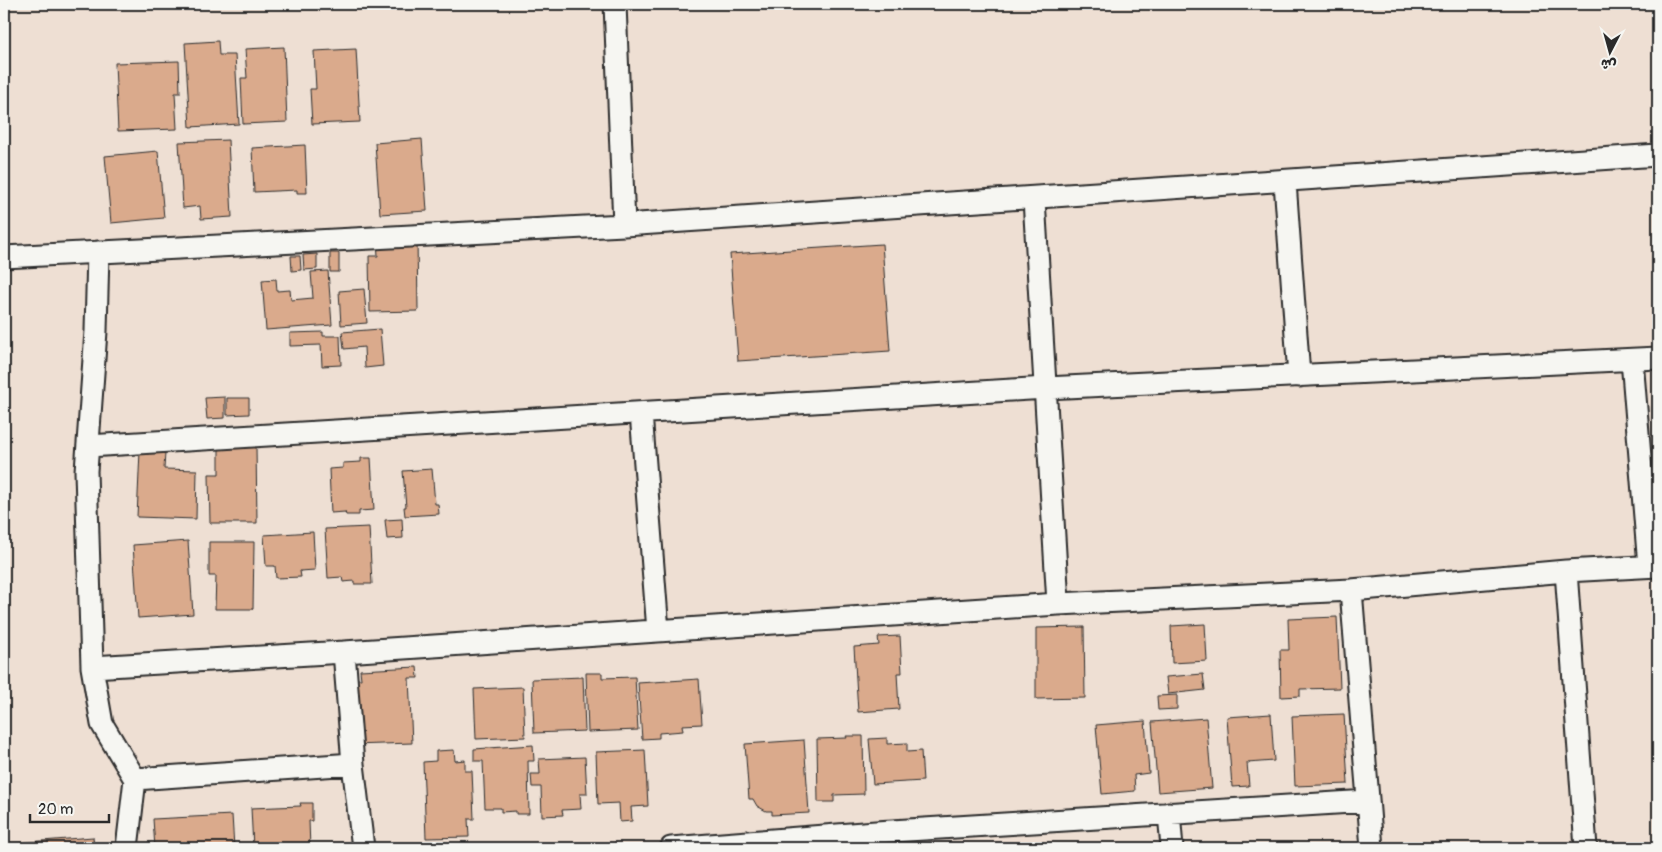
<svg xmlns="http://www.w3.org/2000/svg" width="1662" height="852" font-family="Pangolin,'Playpen Sans Arabic',sans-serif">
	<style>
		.building { fill: #daaa8c; stroke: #2b2b2b }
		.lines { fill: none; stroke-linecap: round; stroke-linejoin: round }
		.minor-casing { stroke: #2b2b2b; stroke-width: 25 }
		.minor { stroke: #f6f6f2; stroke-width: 21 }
	</style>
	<rect width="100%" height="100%" fill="#eedfd3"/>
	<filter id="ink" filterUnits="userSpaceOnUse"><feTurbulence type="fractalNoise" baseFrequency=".02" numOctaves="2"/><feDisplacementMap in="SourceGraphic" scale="10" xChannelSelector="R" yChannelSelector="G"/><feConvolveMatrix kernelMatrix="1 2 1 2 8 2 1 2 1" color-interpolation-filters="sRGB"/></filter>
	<g filter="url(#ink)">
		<path class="building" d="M218 41 219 55H235L239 124 190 127 185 43Z
			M284 47 287 122 243 124 241 78H247L245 49Z
			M356 49 360 122 312 124 310 89H316L314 51Z
			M179 61 180 93H175L177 129 118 131 115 63Z
			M422 139 427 211 380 214 375 143Z
			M228 140 232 217 201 219 200 206 183 208 179 142Z
			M305 145 307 193H297V190L254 192 252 148Z
			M158 151 164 218 111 223 105 156Z
			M417 239 418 311 370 312 369 256H378L377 240Z
			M882 244 890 351 738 361 730 254Z
			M330 253H339V272H330Z
			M317 254V269L304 270 303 255Z
			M291 256H300L301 270 292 271Z
			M328 271 332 325 266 330 262 280 276 279 277 291 290 290 291 300 313 298 311 272Z
			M364 289 367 323 341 325 339 291Z
			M380 329 383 366 365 368 364 347 344 349 342 332Z
			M323 332V336H340L341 365 322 366 321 345 290 346V333Z
			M225 397V418L207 419 205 398Z
			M227 398H249V414L227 415Z
			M256 446 257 523H210L209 474H219V447Z
			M140 451 165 452 164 469 197 470 196 519 137 517Z
			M361 458H371L374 510 359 511V515H346L345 512 331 513 329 469 343 468V463L361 462Z
			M432 469 435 504H438L439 514 405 516 404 507H406L403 471Z
			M402 519 403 538 387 539 385 520Z
			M369 527 372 584H354V581L343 582 342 577 328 578 325 529Z
			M313 532 315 570 300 571 301 577 276 578 275 566H266L264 535Z
			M188 541 193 614 138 618 133 545Z
			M209 542H254L253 609H215L216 576H209Z
			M1337 617 1340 688 1300 689V696L1281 697 1280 650H1289L1288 619Z
			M1205 624 1207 661 1172 663 1171 626Z
			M1084 627 1085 698 1036 699V628Z
			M900 636 902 673H897L899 709 858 712 854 647 879 645 878 637Z
			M417 667 418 678H409L412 743 353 745 350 679H361L360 670Z
			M586 673H602V678L635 677 638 730 588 732Z
			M1203 674 1205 690 1168 694 1166 677Z
			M583 677 585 731 534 733 532 679Z
			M699 679 702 724 682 725 683 731 659 733V738L642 739 638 683Z
			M523 687 525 737 476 739 474 689Z
			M1177 695V709L1158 710 1157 696Z
			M1271 714 1274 761 1247 763 1249 786 1232 787 1227 717Z
			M1344 714 1348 784 1295 786 1292 716Z
			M1206 718 1212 788 1158 792 1152 722Z
			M1145 721 1149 773 1134 775 1135 791 1102 794 1096 725Z
			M846 736H863L864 794 834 795V802H818L817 739 847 738Z
			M887 738V744L907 743V752L921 751 923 781 873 784 869 739Z
			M804 740 809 813 772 815V811H766L757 806 753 799H749L745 744Z
			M533 745 534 761H528L529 814H516V811L501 812V808H485L483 761H474V749Z
			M454 750 455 761 465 760V771H472L474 819H468L469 837 426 838 423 762 436 761V751Z
			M645 750 648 806 631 807 632 821 620 822 619 803 598 804 596 752Z
			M585 757 587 794H580L581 809 562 810 563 815 542 816 541 787H532L531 774H540L539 759Z
			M300 803H312V821H309L310 848H253L251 808 301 806Z
			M232 815 234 848H155L153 819Z
			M93 837 94 848H4V844Z"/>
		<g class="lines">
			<g class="minor-casing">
				<path id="minor" d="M615 4 624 225
					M1285 182 1299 376
					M1034 199 1058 604
					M98 252 96 331 86 471 92 667 102 724 135 779 127 848
					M4 257 624 225 1658 155
					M1632 360 1649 566
					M641 413 658 631
					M88 446 1046 388 1658 358
					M1566 571 1586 848
					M1351 590 1372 848
					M344 652 353 764 363 848
					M92 667 344 652 1058 604 1351 590 1566 571 1658 566
					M135 779 353 764
					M1169 813 1172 848
					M671 848 876 832 1368 801"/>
			</g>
			<use href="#minor" class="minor"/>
		</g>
	</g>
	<rect width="1662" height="852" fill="none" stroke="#f6f6f2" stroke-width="20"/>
	<rect x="10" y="10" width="1642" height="832" fill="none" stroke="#2b2b2b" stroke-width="2" filter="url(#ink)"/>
	<g transform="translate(1610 52) rotate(186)" stroke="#f6f6f2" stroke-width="4" paint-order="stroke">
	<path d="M0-4L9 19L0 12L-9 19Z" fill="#2b2b2b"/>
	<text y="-8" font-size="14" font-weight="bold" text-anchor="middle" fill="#2b2b2b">ش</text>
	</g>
	<path d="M30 814v8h79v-8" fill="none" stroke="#2b2b2b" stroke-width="2.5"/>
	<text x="38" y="814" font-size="15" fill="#2b2b2b" stroke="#f6f6f2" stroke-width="4" paint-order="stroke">20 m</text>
</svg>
